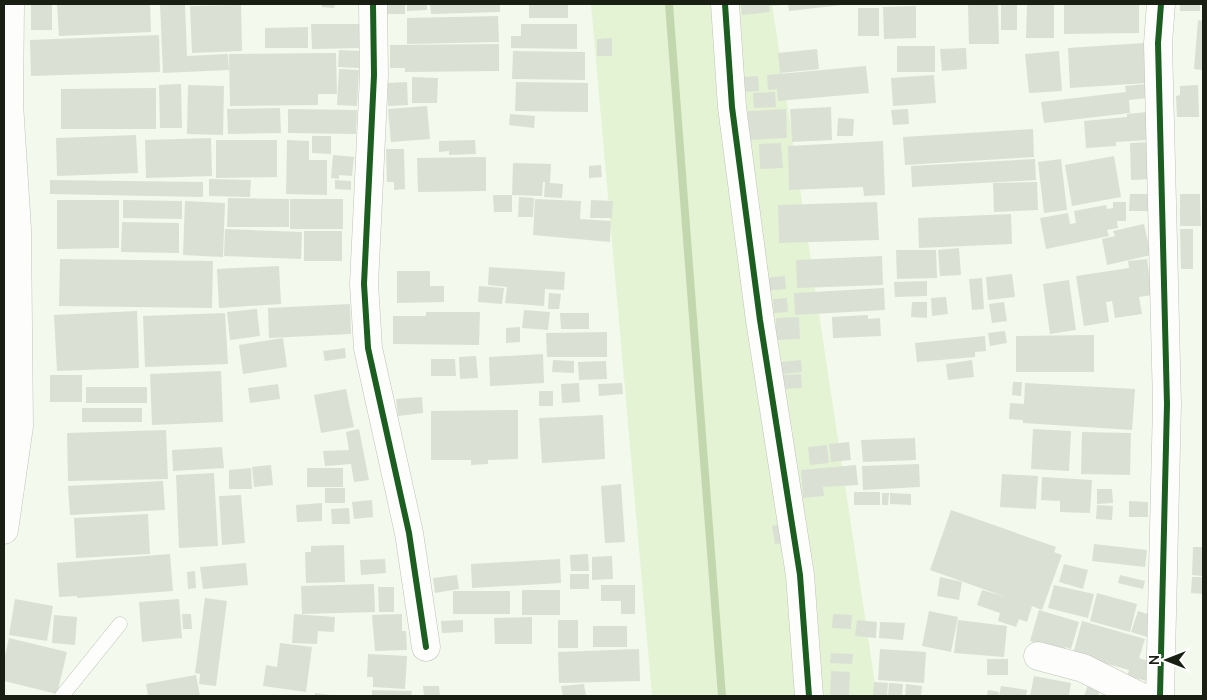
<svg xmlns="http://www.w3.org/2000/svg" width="1207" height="700" font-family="Ubuntu,sans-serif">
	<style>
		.green { fill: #e5f3d5 }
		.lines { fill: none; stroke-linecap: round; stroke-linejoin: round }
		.stream { stroke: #c3d7af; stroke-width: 8 }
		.building { fill: #dbe0d5 }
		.service-casing { stroke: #bec3b8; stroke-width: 15 }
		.minor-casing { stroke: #bec3b8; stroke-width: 29 }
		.service { stroke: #fdfefc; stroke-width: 14 }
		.minor { stroke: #fdfefc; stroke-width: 28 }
		.cycleway-casing { stroke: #fff; stroke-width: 9 }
		.cycleway { stroke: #1b5e20; stroke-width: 6 }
	</style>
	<rect width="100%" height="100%" fill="#f3f9ec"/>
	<path class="green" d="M591 4H772L877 696H652Z"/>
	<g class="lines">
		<path class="stream" d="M669 4 722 696"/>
	</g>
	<path class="building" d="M31 4H52V30H31Z
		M57 4H150L151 32 59 36Z
		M160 4H185L187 56 228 54 229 70 163 73Z
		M322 4H335L334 8 322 7Z
		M383 4H405V14H383Z
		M407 4H427V10L407 11Z
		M430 4H500V12L431 14Z
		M529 4H568V18H529Z
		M741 4H781V5L769 6 770 12 742 15Z
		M788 4H842V5L789 11Z
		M968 4H998L999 44H969Z
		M1001 4H1017V30H1001Z
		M1027 4H1054V38H1026Z
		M1064 4H1139V33L1064 34Z
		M1180 4H1200V11H1180Z
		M241 5 242 51 192 53 190 6Z
		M916 6V38L884 39 883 7Z
		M858 8H879V36H858Z
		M498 16 499 42 407 44V18Z
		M1198 20 1203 21V70L1194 69Z
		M311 24H361V48L312 49Z
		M521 24H577V49L511 48V36H521Z
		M308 27V48H265V28Z
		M159 35 160 72 31 76 30 40Z
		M612 38V56H597V39Z
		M1144 43 1147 83 1070 88 1068 48Z
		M499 44V71L405 72V68H390V45Z
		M897 46H935V72H897Z
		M966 48 967 69 942 71 940 49Z
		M817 49 819 69 780 73 778 53Z
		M339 50 359 51V68L338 67Z
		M513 51 585 52V80L512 79Z
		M1059 51 1062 91 1029 93 1025 54Z
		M336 53 337 94H318V105L230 106 229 54Z
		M866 66 869 93 778 101 777 89 768 90 767 75Z
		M339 69 359 70 357 106 337 105Z
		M934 75 936 103 893 106 891 78Z
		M758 76 759 91 744 92 743 77Z
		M412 77 438 78 437 103H412Z
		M407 82 408 105 388 106 387 83Z
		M516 82 588 83V112L515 111Z
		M181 84 182 128H160L159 85Z
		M1147 84 1148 98 1129 100 1130 113 1044 123 1041 102 1126 92 1125 86Z
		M188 85 224 86 223 135 187 134Z
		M1198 85 1199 117H1177L1176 96 1180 95V86Z
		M156 88V129H61V89Z
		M775 92 776 107 754 108 753 93Z
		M427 106 430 139 391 142 388 109Z
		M831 107 832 140 792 142 790 109Z
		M280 108 281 133 228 134 227 109Z
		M288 109 357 110 356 134 288 133Z
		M786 109 787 138 749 140 748 111Z
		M908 109 909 124 893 125 891 110Z
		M1147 112 1148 140 1116 142V146L1086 148 1084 121 1127 117V114Z
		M510 114 535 116 534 128 509 125Z
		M838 118 854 119 853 136H837Z
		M1033 129 1034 157 905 165 903 137Z
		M136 135 138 173 57 176 56 138Z
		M312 136H331V154L312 153Z
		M211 138 212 176 146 178 145 140Z
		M216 140H277V177L216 178Z
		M287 140 309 141V160H327V195L286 194Z
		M475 140 476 154 449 155V151L439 152V141Z
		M883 141 885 195 864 196 863 187 789 190 788 146Z
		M1150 142 1151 179 1131 180 1130 143Z
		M781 143 783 168 760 169 759 144Z
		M386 149H404L405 189 394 190V182H387Z
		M333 155 354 157 352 176 339 175V179L331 178Z
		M1114 156 1121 197 1072 206 1065 165Z
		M486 157V191L418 192 417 158Z
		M1035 159 1036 180 912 187 911 166Z
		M1061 159 1067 210 1044 213 1038 162Z
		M513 163 551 164 550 183 563 184 562 198 544 197 545 182H543L542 196 512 195Z
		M601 165 602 177 589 178V166Z
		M209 179 251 180 250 197 209 196Z
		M50 180 203 182V197L50 194Z
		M335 180 351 181V190L335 189Z
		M1037 182 1038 210 994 212 993 183Z
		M1130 194H1150L1149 211H1129Z
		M1180 194H1200L1201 226H1180Z
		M493 195H512V212H494Z
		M519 197 534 198 533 217H518Z
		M228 198 289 199V227H227Z
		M290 199H343V229H290Z
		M535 199 581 201 580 219 611 221 610 242 533 235Z
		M57 200H119V248L57 249Z
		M123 200 182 201V219L123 218Z
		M591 200 613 201 612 218H590Z
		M185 201 225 203 223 257 183 255Z
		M877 202 879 240 779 243 778 205Z
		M1113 202H1126V221H1117L1118 228 1107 230 1109 236 1046 249 1040 218 1068 213 1070 224 1076 223 1074 211 1106 205 1107 209 1113 208Z
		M1011 214 1012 244 919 248 918 218Z
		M122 222 179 223V253L121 252Z
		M1144 224 1151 255 1107 265 1102 239 1115 236 1113 231Z
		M225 229 302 232 301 259 224 256Z
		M1180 229H1193V269H1181Z
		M304 231H342V261H304Z
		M959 248 961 275 940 276 938 250Z
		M896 250H936L937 278 897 279Z
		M882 256 883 285 797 288 796 260Z
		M60 259 213 261 212 308 59 306Z
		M1147 259 1152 295 1139 297 1142 314 1115 318 1112 301 1106 302 1109 322 1084 326 1076 276 1129 268 1128 261Z
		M279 266 281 304 219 308 217 269Z
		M489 267 565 272 564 290 545 289 544 306 505 303 507 287 488 285Z
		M397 271H430V286H444V302L397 303Z
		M1012 274 1015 297 988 300 986 277Z
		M785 276 786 289 765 291 763 278Z
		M982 278 984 309 972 310 969 279Z
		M1069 280 1076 330 1050 334 1043 284Z
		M927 281V296L895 297 894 282Z
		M479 286 504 288 502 304 478 302Z
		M884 288 885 310 795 315 794 293Z
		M549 293 561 294 559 309H548Z
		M946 297 948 314 932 316 931 298Z
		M787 298 788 312 774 313 773 299Z
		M912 302H927V318L911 317Z
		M1004 302 1007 321 992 323 989 304Z
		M350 304 351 334 269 338 268 308Z
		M257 309 260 336 230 340 227 312Z
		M524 310 550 312 548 330 522 328Z
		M137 311 139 368 57 371 54 315Z
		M426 312H480L479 345 393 344V316H426Z
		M225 313 228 364 145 367 143 316Z
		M560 313H589V329H561Z
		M868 315V319L880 318 881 336 833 338 832 317Z
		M799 317 800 339 776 340V318Z
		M520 327V342L506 343V328Z
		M1005 331 1007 343 990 346 988 333Z
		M607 332V357H547L546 333Z
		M1094 335V372H1016V336Z
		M985 336 986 351 975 352V357L917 362 915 343Z
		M283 338 287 367 243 374 239 345Z
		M345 348 346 358 325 361 323 351Z
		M543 354 544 383 490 386 489 357Z
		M476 356 478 378 460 379 459 357Z
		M431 359H455L456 376H431Z
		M553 360 574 361V373L552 372Z
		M801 360 802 372 782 374 781 362Z
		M972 360 974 377 948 380 946 364Z
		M606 361 607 379 579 380 578 362Z
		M221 371 223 422 152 425 150 374Z
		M801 374 802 388 782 389 781 375Z
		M50 375H82V402H50Z
		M1013 382H1022L1021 396 1012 395Z
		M579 383 580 402 562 403 561 384Z
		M622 383 623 394 599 396 598 384Z
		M1025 383 1135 389 1132 430 1023 423V420L1009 419 1010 403 1024 404Z
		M278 384 280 399 250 403 248 388Z
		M86 387H147V403H86Z
		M346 389 354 427 321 433 314 395Z
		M539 391H553V406H539Z
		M422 397 423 413 398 416 396 399Z
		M82 408H142V422H82Z
		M518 410V459L488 460V464L471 465V460H431V411Z
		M603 415 605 459 542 463 539 418Z
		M359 429 369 480 354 482 351 464 325 466 323 451 349 450 346 432Z
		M1033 429 1071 431 1069 471 1031 469Z
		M166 430 168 479 68 481 67 433Z
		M1082 432 1131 433 1130 475 1081 474Z
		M915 438 916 460 863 462 861 440Z
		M849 442 851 460 831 462 829 444Z
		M827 445 829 463 810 465 808 447Z
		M222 447 224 468 173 471 172 450Z
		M919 464 920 487 863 490 862 466Z
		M271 465 273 485 254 487 252 467Z
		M856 465 858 485 823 487 824 496 803 498 801 470Z
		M251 468 252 489H229V470Z
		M307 468H343V487H307Z
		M214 473 218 546 179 548 176 475Z
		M1002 474 1038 476 1036 509 1000 507Z
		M1042 477 1092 480 1090 513 1060 512V501L1041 500Z
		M163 481 165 510 70 515 68 486Z
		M621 484 625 542 605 543 601 486Z
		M325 488H345V503H325Z
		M1097 489H1112L1113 503 1097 504Z
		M854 492H880V505H854Z
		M882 493H889L888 505H882Z
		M890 493 911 494V505L890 504Z
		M241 495 245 543 222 545 219 496Z
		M372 500 373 517 354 519 352 502Z
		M1129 501 1148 502V517H1129Z
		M322 503V521L297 522 296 505Z
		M1097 505 1113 506 1112 520 1096 519Z
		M349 508 350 524H332L331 509Z
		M951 510 1056 547 1054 552 1062 555 1042 610 1032 606 1027 622 1019 619 1016 627 998 621 1000 613 977 605 982 590 1003 596 930 570Z
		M148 514 150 554 76 558 74 518Z
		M786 523 790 542 775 544 772 526Z
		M1094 544 1147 550 1145 567 1092 561Z
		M344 545 345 582 306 583 305 552H311V546Z
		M1193 547H1203V576L1192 575Z
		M170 554 173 591 77 598V596L59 597 57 563Z
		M588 554 589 571H571L570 555Z
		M612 556 613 579 592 580V557Z
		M385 559 386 573 361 575 360 560Z
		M560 559 561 583 472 588 471 564Z
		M246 563 248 585 203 589 200 567Z
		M1064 564 1088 570 1083 589 1059 582Z
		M195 571 196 588 188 589 187 572Z
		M570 574H589V589H570Z
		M457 575 459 589 435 593 433 578Z
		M1120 575 1145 581 1143 589 1118 583Z
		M940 577 962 582 959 600 937 596Z
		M1192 577H1203V594L1191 593Z
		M374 584 375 612 302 614 301 586Z
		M601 585H635V614H621V601H601Z
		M1054 585 1094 594 1088 618 1048 608Z
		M378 587H394V612H379Z
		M522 590H560V615H522Z
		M453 591H510V614H453Z
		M1097 593 1137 604 1130 632 1090 621Z
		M205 598 227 601 216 686 199 684 200 674 195 673Z
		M15 599 53 606 47 641 9 635Z
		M179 599 182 638 142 642 139 602Z
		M1039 610 1079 622 1071 649 1065 647 1064 651 1030 641Z
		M929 611 958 617 951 652 922 646Z
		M1138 611 1154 616 1147 637 1131 632Z
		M182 614H191L192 629H183Z
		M294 614 335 617 334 632 318 631 317 644 292 643Z
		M402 614V631H406L407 650 375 651 372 615Z
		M833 614 852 615 851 629 832 628Z
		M54 615 77 617 75 645 52 643Z
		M532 617V644H495L494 618Z
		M463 620V632L442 633 441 621Z
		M558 620H578V648H558Z
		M857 620 877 622 876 638 855 636Z
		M958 620 1007 626 1004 657 954 653Z
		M1082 621 1145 639 1139 658 1152 662 1147 681 1127 676 1129 670 1073 654Z
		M880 622 905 623 903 640 879 638Z
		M593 626H627V647H593Z
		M9 638 67 652 57 694 4 681V660Z
		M280 643 312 647 306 692 263 686 266 665 277 667Z
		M639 649 640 681 559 683 558 652Z
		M880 649 926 652 924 683 878 680Z
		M831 653 853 654 852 664 830 663Z
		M368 654 407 656 405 689 373 687V677H367Z
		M987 659H1008V675H987Z
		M831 671 850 672 849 696H830Z
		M196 675 200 696H148L146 684Z
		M1034 676 1071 683 1069 696H1030Z
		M874 682 888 683 887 696H873Z
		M1089 682 1101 686 1098 696H1084Z
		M889 683 903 684 902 696H888Z
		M584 684 586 696H563L561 686Z
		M906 684 922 686 921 696H905Z
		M423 686H439L440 696H424Z
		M1001 686 1027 690 1026 696H999Z
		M372 690 412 691 411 696H372Z
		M988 690 999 692 998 696H987Z
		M315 693 331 695V696H315Z"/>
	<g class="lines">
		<g class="service-casing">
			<path id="service" d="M62 696 120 624"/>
		</g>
		<g class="minor-casing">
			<path id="minor" d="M373 4 374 75 364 284 368 348 409 533 426 647
				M725 4 732 107 760 320 800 575 809 696
				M4 530 19 426 17 229 9 104 10 4
				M1038 656 1083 668 1139 696
				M1160 696 1167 404 1158 43 1161 4"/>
		</g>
		<use href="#service" class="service"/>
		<use href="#minor" class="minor"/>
		<g class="cycleway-casing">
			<path id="cycleway" d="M373 4 374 75 364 284 368 348 409 533 426 647
				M725 4 732 107 760 320 800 575 809 696
				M1160 696 1167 404 1158 43 1161 4"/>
		</g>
		<use href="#cycleway" class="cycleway"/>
	</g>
	<rect width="1207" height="700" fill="none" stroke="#1a1f14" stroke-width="10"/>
	<g transform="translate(1167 660) rotate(270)" stroke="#ffffff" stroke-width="4" paint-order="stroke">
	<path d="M0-4L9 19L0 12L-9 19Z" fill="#1a1f14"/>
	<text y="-8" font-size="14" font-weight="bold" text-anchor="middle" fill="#1a1f14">N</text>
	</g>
</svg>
